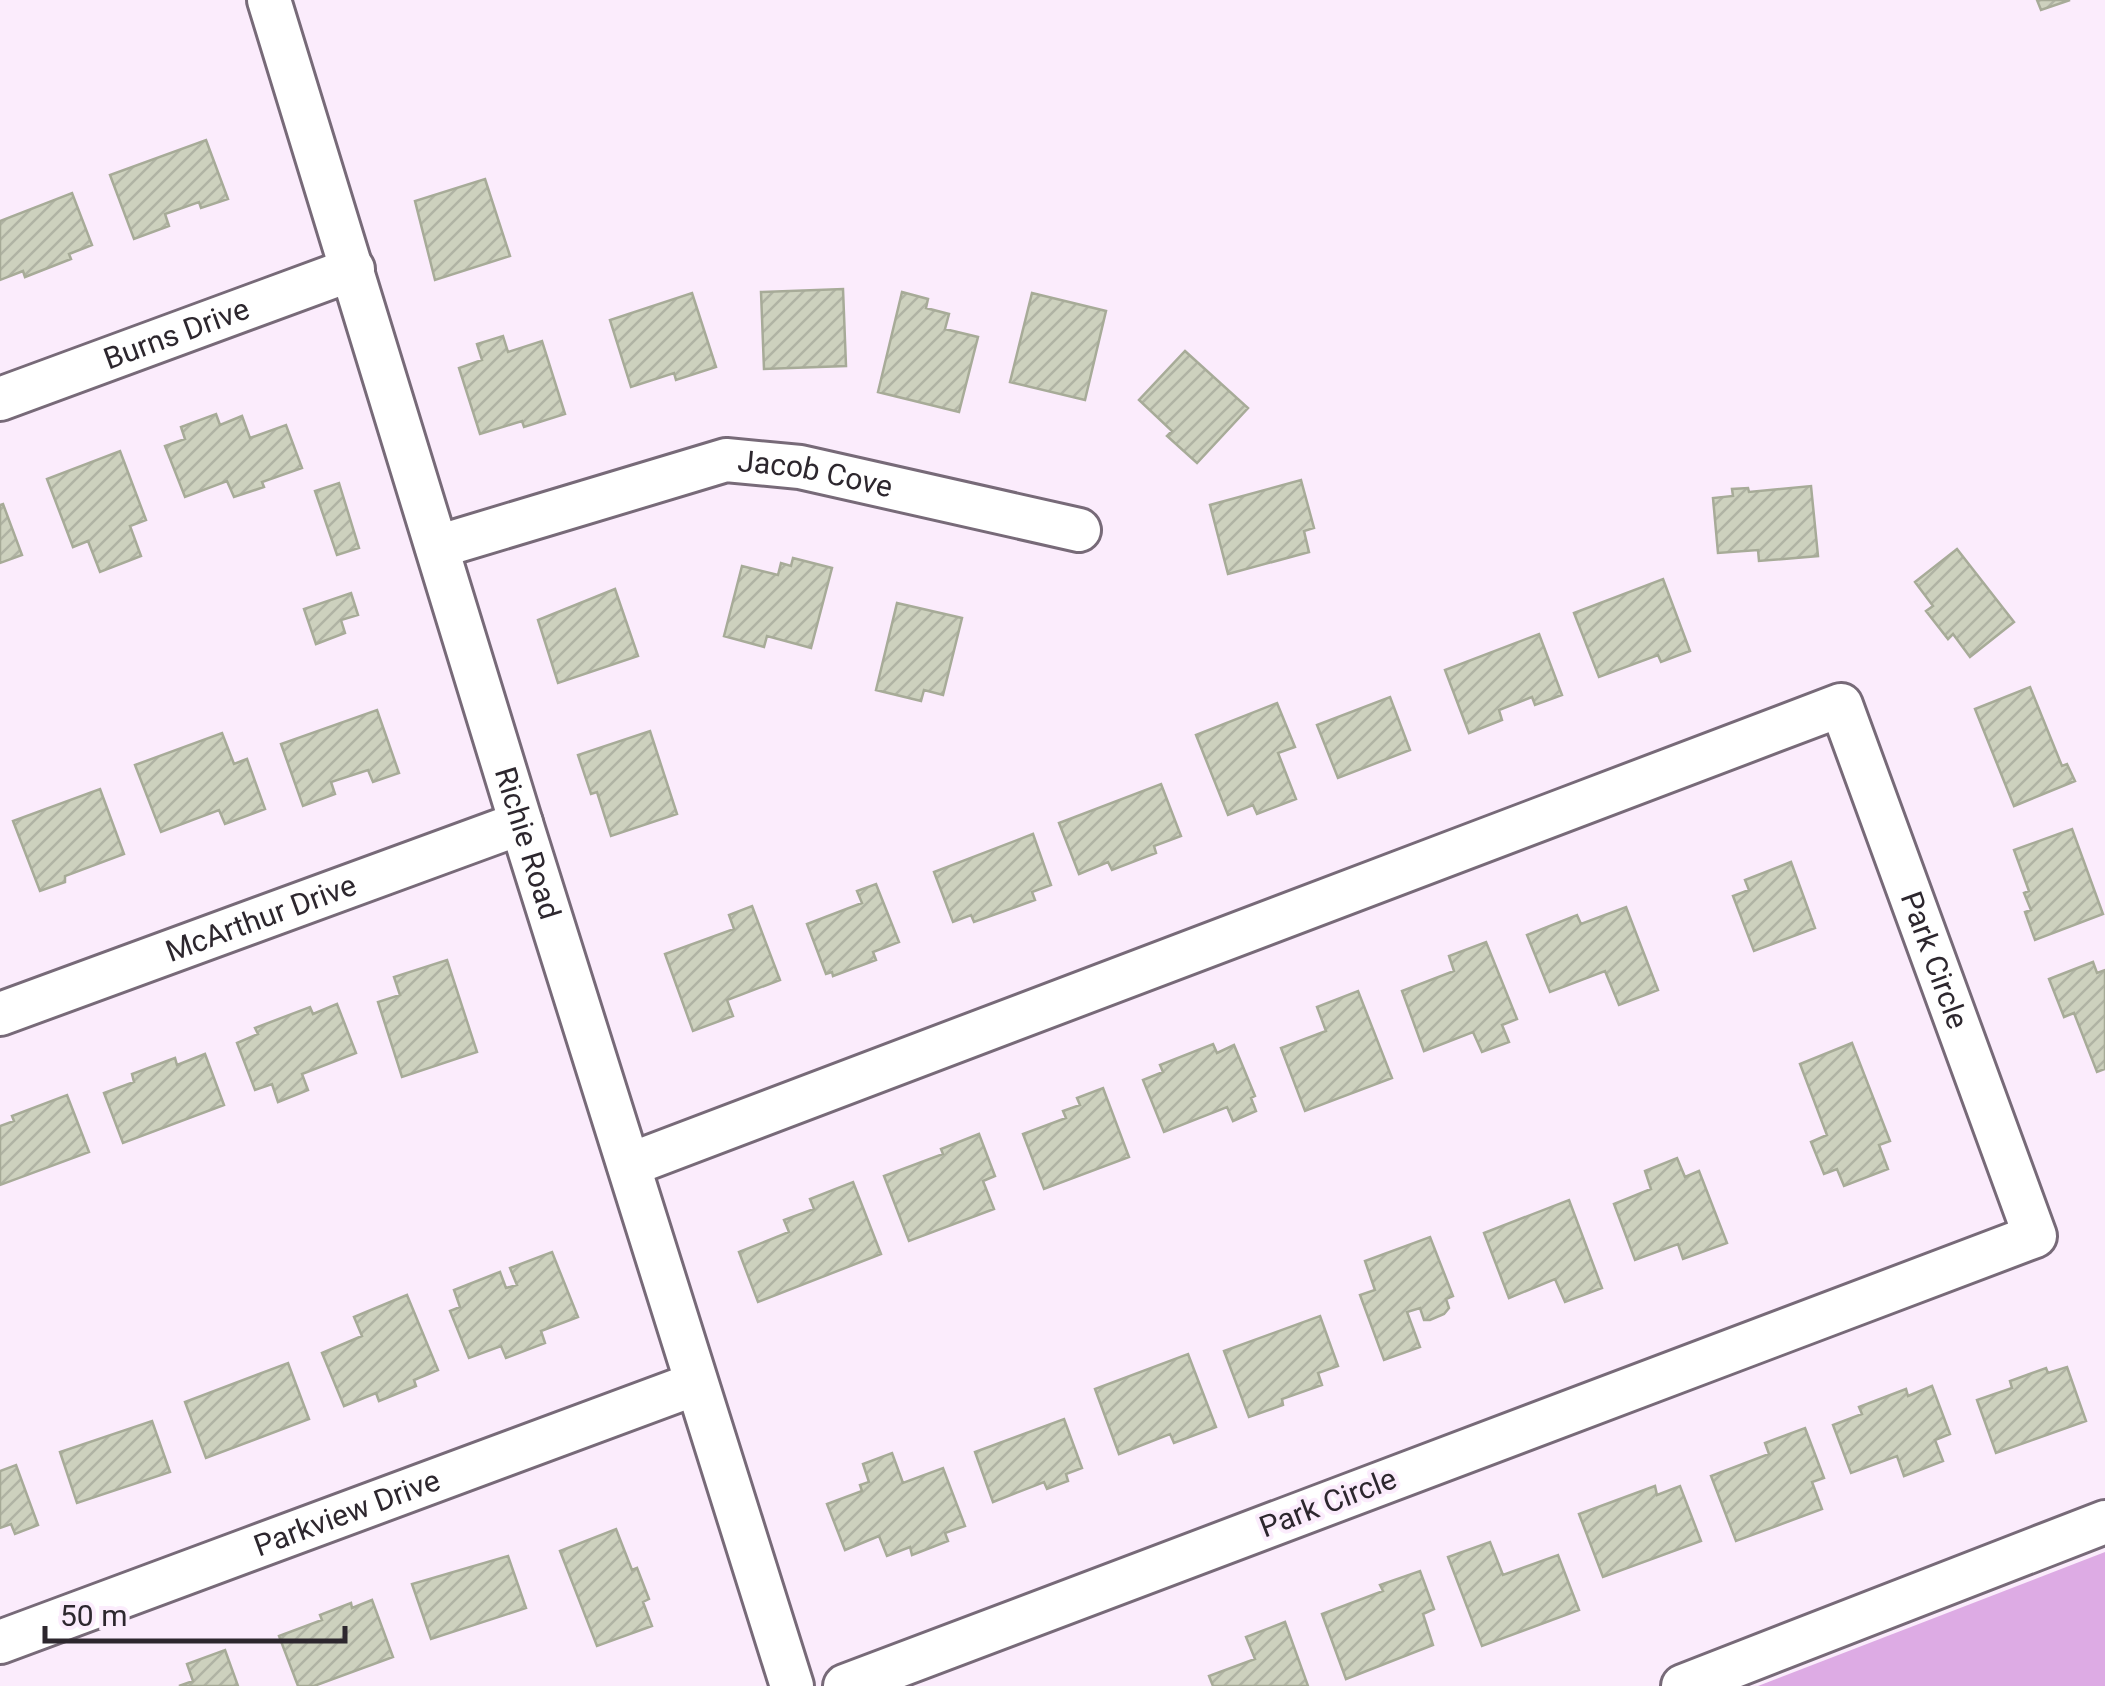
<svg xmlns="http://www.w3.org/2000/svg" width="2105" height="1686" font-family="Roboto,sans-serif">
	<style>
		.green { fill: #ddabe4 }
		.building { fill: url(#building-hatch); stroke: #a7ab98; stroke-width: 2.5 }
		.lines { fill: none; stroke-linecap: round; stroke-linejoin: round }
		.minor-casing { stroke: #776a78; stroke-width: 48 }
		.minor { stroke: #fff; stroke-width: 42 }
		.labels { text-anchor: middle; stroke-width: 8; stroke-linejoin: round; paint-order: stroke }
		.street-label { font-size: 30px; fill: #2d272e; stroke: #fbecfc }
	</style>
	<defs>
		<pattern id="building-hatch" width="6" height="6" patternUnits="userSpaceOnUse" patternTransform="scale(2.5)"><rect width="6" height="6" fill="#cdd1be"/><path d="M-1 1l2-2M0 6l6-6M5 7l2-2" fill="none" stroke="#b0b3a4"/></pattern>
	</defs>
	<rect width="100%" height="100%" fill="#fbecfc"/>
	<path class="green" d="M2105 1552V1686H1758Z"/>
	<path class="building" d="M2037 0H2070L2041 10Z
		M206 140 228 199 201 208 199 202 165 214 169 226 134 239 110 175Z
		M485 179 510 256 435 280 415 201Z
		M72 193 92 245 69 254 71 259 25 277 23 271 0 280V221Z
		M843 289 846 366 764 369 761 292Z
		M902 292 928 299 926 308 949 314 945 329 978 337 959 412 878 392Z
		M692 293 716 367 676 380 674 373 631 387 610 320Z
		M1032 293 1106 311 1085 400 1010 382Z
		M503 336 508 352 542 341 565 414 524 427 522 421 480 434 459 368 482 360 477 344Z
		M1185 351 1248 408 1197 463 1167 436 1172 431 1139 400Z
		M216 414 220 425 242 416 250 438 286 425 302 468 262 482 264 487 234 497 227 481 185 497 165 446 185 439 181 427Z
		M120 451 146 520 130 526 141 556 100 572 88 541 73 547 47 479Z
		M1301 480 1314 528 1304 531 1309 552 1228 574 1210 505Z
		M339 483 359 548 337 555 315 491Z
		M1811 486 1818 556 1759 561 1758 550 1718 553 1713 498 1733 496 1732 489 1748 488 1749 492Z
		M3 504 22 555 0 563V505Z
		M1957 549 2014 622 1970 657 1953 634 1948 639 1926 611 1933 606 1915 582Z
		M793 558 832 568 811 648 767 636 764 647 724 636 742 566 778 575 781 563 791 566Z
		M1663 579 1690 651 1661 662 1658 655 1599 677 1574 613Z
		M615 589 638 656 558 683 538 620Z
		M351 593 358 615 341 620 345 633 316 644 304 609Z
		M897 603 962 618 943 695 924 690 921 701 876 690Z
		M1539 634 1562 695 1535 705 1532 697 1499 710 1502 720 1469 733 1445 670Z
		M2030 687 2062 766 2067 764 2075 781 2014 806 1975 709Z
		M1390 697 1410 750 1338 778 1317 725Z
		M1277 703 1295 747 1278 753 1296 799 1257 814 1253 805 1228 815 1196 735Z
		M377 710 399 773 373 782 368 770 331 782 335 794 303 806 281 744Z
		M650 731 677 814 611 836 597 792 591 794 578 755Z
		M222 733 234 764 247 759 265 809 225 824 219 810 161 832 135 765Z
		M1161 784 1181 836 1154 846 1156 853 1112 870 1108 862 1079 874 1059 823Z
		M100 789 124 854 65 876V882L40 891 13 821Z
		M2072 829 2103 914 2035 940 2025 912 2031 910 2024 893 2029 891 2014 850Z
		M1033 834 1051 885 1032 892 1035 900 974 922 971 915 953 922 934 872Z
		M1791 862 1815 928 1754 951 1733 896 1749 890 1745 880Z
		M876 884 899 942 873 952 876 960 833 976 832 972 826 974 807 924 862 903 857 891Z
		M752 906 780 980 727 1000 733 1016 693 1031 665 954 734 929 729 915Z
		M1626 907 1658 990 1619 1005 1605 971 1550 992 1527 935 1577 915 1581 924Z
		M1486 942 1517 1019 1502 1025 1509 1042 1482 1052 1473 1032 1424 1051 1402 991 1454 971 1449 956Z
		M447 960 477 1052 402 1077 378 1002 400 995 394 977Z
		M2093 962 2097 973 2105 970V1069L2097 1072 2074 1013 2064 1017 2049 979Z
		M1358 991 1392 1078 1305 1111 1281 1048 1326 1031 1317 1007Z
		M337 1004 356 1053 302 1074 308 1090 278 1102 272 1084 255 1090 237 1043 258 1034 255 1028 310 1007 313 1014Z
		M1852 1043 1890 1141 1879 1145 1888 1169 1844 1186 1837 1169 1824 1174 1811 1142 1827 1135 1800 1064Z
		M1213 1044 1217 1053 1234 1045 1255 1096 1251 1098 1256 1111 1233 1121 1227 1107 1164 1132 1143 1080 1163 1072 1160 1065Z
		M205 1054 224 1105 123 1143 104 1093 134 1082 132 1074 175 1058 177 1065Z
		M1103 1088 1129 1157 1044 1189 1023 1134 1066 1118 1063 1111 1080 1105 1077 1098Z
		M67 1095 89 1152 0 1185V1126L14 1121 12 1116Z
		M979 1134 995 1176 983 1181 994 1209 909 1241 884 1176 943 1154 941 1149Z
		M1677 1158 1685 1177 1699 1171 1727 1243 1683 1259 1678 1244 1635 1260 1614 1204 1651 1189 1645 1171Z
		M853 1182 881 1254 758 1302 739 1252 789 1232 784 1220 814 1209 810 1199Z
		M1569 1200 1602 1288 1565 1302 1555 1279 1509 1298 1484 1233Z
		M1430 1237 1453 1296 1446 1299 1449 1308 1444 1314 1430 1320H1424L1420 1308 1407 1312 1420 1347 1384 1360 1360 1295 1375 1290 1365 1261Z
		M552 1252 578 1317 541 1331 545 1343 506 1358 501 1346 469 1358 450 1311 460 1307 454 1290 500 1272 506 1288 517 1285 510 1268Z
		M407 1295 438 1370 414 1380 416 1386 379 1401 376 1393 344 1406 322 1353 362 1336 354 1317Z
		M1320 1316 1338 1366 1318 1373 1322 1385 1282 1399 1283 1405 1249 1417 1224 1351Z
		M1188 1354 1216 1427 1174 1443 1170 1434 1119 1454 1095 1389Z
		M288 1363 309 1419 206 1458 185 1402Z
		M2067 1367 2086 1421 1996 1453 1977 1400 2012 1388 2010 1381 2046 1368 2048 1373Z
		M1932 1386 1950 1434 1935 1440 1943 1461 1904 1476 1897 1456 1851 1473 1833 1425 1862 1414 1859 1407 1906 1389 1908 1396Z
		M1064 1419 1082 1468 1066 1474 1068 1481 1047 1489 1044 1482 993 1502 975 1452Z
		M152 1421 170 1472 77 1503 60 1452Z
		M1805 1428 1824 1478 1812 1482 1822 1509 1736 1541 1711 1476 1769 1454 1765 1443Z
		M892 1453 903 1483 943 1468 965 1526 945 1533 948 1541 912 1555 910 1547 887 1556 879 1536 845 1550 827 1504 862 1491 860 1485 869 1482 863 1464Z
		M16 1465 38 1525 15 1534 11 1524 0 1528V1471Z
		M1655 1486 1657 1495 1680 1486 1701 1541 1603 1577 1579 1514Z
		M616 1529 632 1570 637 1568 649 1599 643 1602 652 1626 597 1646 560 1551Z
		M1490 1542 1503 1575 1558 1555 1579 1610 1482 1646 1448 1557Z
		M508 1556 526 1608 431 1639 412 1584Z
		M1420 1571 1434 1609 1423 1614 1433 1645 1346 1679 1322 1614 1383 1591 1380 1585Z
		M372 1600 393 1657 314 1686H298L279 1636 322 1620 320 1615 351 1603 352 1608Z
		M1285 1622 1308 1686H1213L1209 1676 1255 1659 1246 1637Z
		M225 1650 238 1686H179L193 1681 187 1664Z"/>
	<g class="lines">
		<g class="minor-casing">
			<g id="minor">
				<path id="s1" d="M269 0 521 823 792 1686"/>
				<path id="s2" d="M0 399 353 269"/>
				<path id="s3" d="M437 547 726 460 800 467 1079 530"/>
				<path id="s4" d="M0 1014 521 823"/>
				<path id="s5" d="M629 1165 1841 705 2035 1236 845 1686"/>
				<path id="s6" d="M0 1642 695 1384"/>
				<path d="M1683 1686 2105 1522"/>
			</g>
		</g>
		<use href="#minor" class="minor"/>
	</g>
	<g class="labels">
		<g class="street-label">
			<text dy="10" stroke="none"><textPath href="#s2" startOffset="188">Burns Drive</textPath></text>
			<text dy="10" stroke="none"><textPath href="#s3" startOffset="392">Jacob Cove</textPath></text>
			<text dy="10" stroke="none"><textPath href="#s1" startOffset="882">Richie Road</textPath></text>
			<text dy="10" stroke="none"><textPath href="#s4" startOffset="278">McArthur Drive</textPath></text>
			<text dy="10" stroke="none"><textPath href="#s5" startOffset="1568">Park Circle</textPath></text>
			<text transform="translate(1328 1503) rotate(-21)" y="10">Park Circle</text>
			<text dy="10" stroke="none"><textPath href="#s6" startOffset="370">Parkview Drive</textPath></text>
		</g>
	</g>
	<path d="M45 1626v15h300v-15" fill="none" stroke="#2d272e" stroke-width="5"/>
	<text x="60" y="1626" font-size="30" fill="#2d272e" stroke="#fbecfc" stroke-width="8" paint-order="stroke">50 m</text>
</svg>
